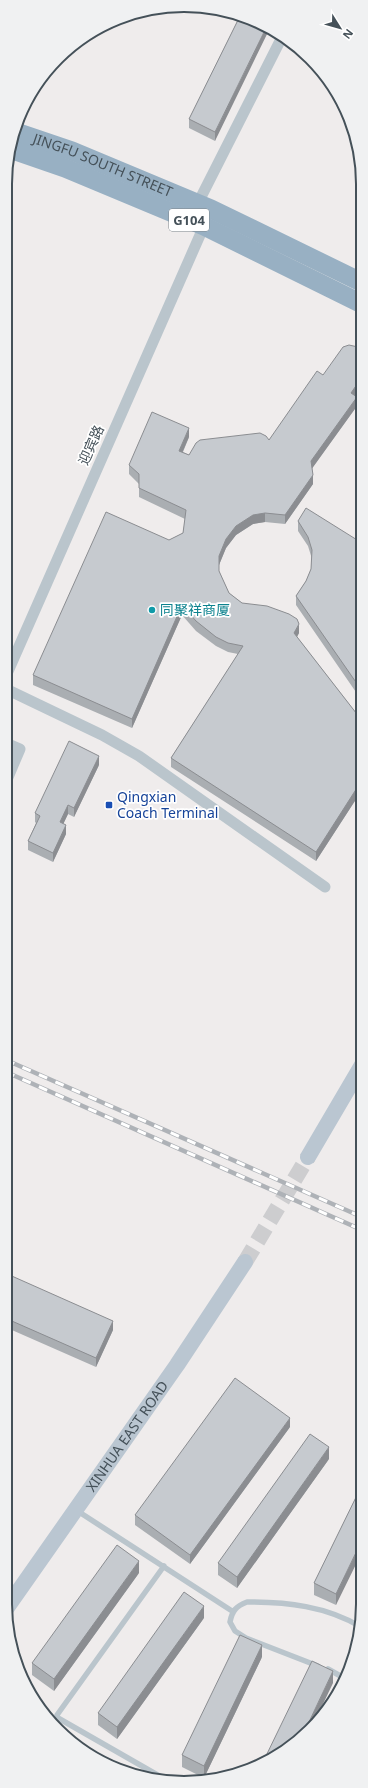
<svg xmlns="http://www.w3.org/2000/svg" width="368" height="1788" font-family="'Noto Sans','Noto Sans SC',sans-serif">
	<style>
		.lines { fill: none; stroke-linecap: round; stroke-linejoin: round }
		.secondary-tunnel { stroke: #cdcdcf; stroke-width: 16; stroke-dasharray: 16 8; stroke-linecap: butt }
		.service { stroke: #bac5cc; stroke-width: 5.5 }
		.minor { stroke: #bac5cc; stroke-width: 11 }
		.secondary { stroke: #bac6d1; stroke-width: 16 }
		.trunk { stroke: #98b0c3; stroke-width: 19 }
		.rail-casing { stroke: #aeb2b7; stroke-width: 4.5 }
		.rail { stroke: #fff; stroke-width: 3; stroke-dasharray: 9; stroke-linecap: butt }
		.wall { fill: #aaaeb2 }
		.shaded-wall { fill: #8b8d91 }
		.building { fill: #c6cacf; stroke: #8b8d91 }
		.culture-dot { fill: #0f9aa8; stroke: #fff; stroke-width: 1.5 }
		.transit-dot { fill: #1a4fb4; stroke: #fff; stroke-width: 1.5 }
		.labels { text-anchor: middle; stroke-width: 3.5; stroke-linejoin: round; paint-order: stroke }
		.shield { fill: #fff; stroke: #7d858b; stroke-width: 1 }
		.shield-label { font-size: 13px; font-weight: bold; fill: #455159 }
		.street-label { font-size: 14px; fill: #455159; stroke: #fff }
		.culture-label { font-size: 14px; fill: #0d838f; stroke: #fff; text-anchor: start }
		.transit-label { font-size: 14px; fill: #164399; stroke: #fff; text-anchor: start }
		.rim { fill: none; stroke: #455159; stroke-width: 2 }
	</style>
	<rect width="100%" height="100%" fill="#efecec"/>
	<g class="lines">
		<path class="secondary-tunnel" d="M245 1262 308 1157"/>
		<path class="service" d="M76 1510 232 1611
			M164 1566 57 1715 58 1718 168 1781
			M318 1666 246 1638 235 1631 230 1622C232 1611 236 1606 247 1602 287 1602 326 1606 361 1627
			M328 1669 344 1678"/>
		<path class="minor" d="M198 203 282 37
			M6 676 204 226
			M6 689 102 735 139 756 325 887
			M6 782 20 749 6 743"/>
		<g class="secondary">
			<path d="M308 1157 362 1065"/>
			<path id="s1" d="M6 1609 177 1365 245 1262"/>
		</g>
		<g class="trunk">
			<path id="s2" d="M16 132 72 151 211 209 363 283"/>
			<path d="M10 149 65 168 204 226 362 304"/>
		</g>
		<g class="rail-casing">
			<path id="rail" d="M6 1060 362 1217
				M6 1072 362 1230"/>
		</g>
		<use href="#rail" class="rail"/>
	</g>
	<path class="wall" d="M240 16 215 141 189 128V119Z
		M362 350V387L356 396 357 406 312 468 313 484 285 524 265 522 253 524 236 535 226 548 219 565V571L229 593 242 603 299 633 297 637 360 718 362 720V790L316 861 171 767V758L238 654 228 652 216 646 196 631 182 615 132 728 33 685V675L169 540 183 533 185 519 139 497V484L129 474V465L189 437 183 452 189 455 269 440 323 375Z
		M298 521 362 543V699L360 698 296 605V596L306 581 311 569 312 559 308 546 298 531Z
		M99 765 74 817 68 814 63 824 66 834 53 862 28 850V841L36 823 35 822V813Z
		M5 1273 113 1330 96 1367 5 1327Z
		M290 1427 190 1564 135 1525V1515Z
		M329 1459 237 1588 218 1575V1563Z
		M362 1485 336 1605 314 1595V1583Z
		M139 1573 54 1691 32 1675V1663Z
		M204 1618 117 1739 98 1725V1713Z
		M262 1657 204 1778 182 1767V1755Z"/>
	<path class="shaded-wall" d="M267 26 270 28 215 141V132Z
		M362 377V387L351 402V393Z
		M357 397V406L311 470V461Z
		M189 428V437L179 460V451Z
		M313 475V484L285 524V515Z
		M265 513V522L253 524 236 535 226 548 219 565V556L226 539 236 526 253 515Z
		M182 605V615L132 728V719Z
		M299 624V633L294 642V633Z
		M99 756V765L74 817V808Z
		M362 780V790L316 861V852Z
		M68 805V814L60 831V822Z
		M66 825V834L53 862V853Z
		M113 1321V1330L96 1367V1358Z
		M290 1418V1427L190 1564V1555Z
		M329 1447V1459L237 1588V1577Z
		M362 1540V1552L336 1605V1594Z
		M139 1561V1573L54 1691V1679Z
		M204 1606V1618L117 1739V1727Z
		M262 1645V1657L204 1778V1766Z
		M333 1671V1683L313 1725 301 1739Z"/>
	<path class="building" d="M240 16 263 23 267 26 215 132 189 119Z
		M349 345 358 347 362 350V377L351 393 357 397 311 461 313 475 285 515 265 513 253 515 236 526 226 539 219 556V571L229 593 242 603 267 606 289 614 297 619 299 624 294 633 360 718 362 720V780L316 852 171 758 243 646 228 643 216 637 196 621 182 605 132 719 33 675 106 512 169 540 183 533 186 510 139 488V474L129 465 152 412 189 428 179 451 189 455 196 443 200 440 260 433 266 436 269 440 317 371 323 375 343 347Z
		M306 508 362 543V690L360 688 296 596 306 581 311 569 312 550 308 537 298 521Z
		M69 741 99 756 74 808 68 805 60 822 66 825 53 853 28 841 40 816 35 813Z
		M5 1273 113 1321 96 1358 5 1318Z
		M235 1378 290 1418 190 1555 135 1515Z
		M310 1434 329 1447 237 1577 218 1563Z
		M362 1485V1540L336 1594 314 1583Z
		M117 1545 139 1561 54 1679 32 1663Z
		M184 1592 204 1606 117 1727 98 1713Z
		M240 1635 262 1645 204 1766 182 1755Z
		M312 1661 333 1671 301 1739 264 1760Z"/>
	<circle class="culture-dot" cx="152" cy="610" r="4"/>
	<rect class="transit-dot" x="105" y="801" width="8" height="8" rx="2"/>
	<g class="labels">
		<rect class="shield" x="169" y="209" width="40" height="22" rx="3"/>
		<g class="shield-label">
			<text x="189" y="225">G104</text>
		</g>
		<g class="street-label">
			<text dy="5" stroke="none"><textPath href="#s2" startOffset="93">JINGFU SOUTH STREET</textPath></text>
			<text transform="translate(91 445) rotate(-66)" y="5">迎宾路</text>
			<text dy="5" stroke="none"><textPath href="#s1" startOffset="211">XINHUA EAST ROAD</textPath></text>
		</g>
		<g class="culture-label">
			<text x="160" y="615">同聚祥商厦</text>
		</g>
		<g class="transit-label">
			<text x="117" y="802">Qingxian<tspan x="117" dy="16">Coach Terminal</tspan></text>
		</g>
	</g>
	<path d="M0 0H368V1788H0ZM184 12H184A172 172 0 0 1 356 184V1604A172 172 0 0 1 184 1776H184A172 172 0 0 1 12 1604V184A172 172 0 0 1 184 12Z" fill="#f0f1f2" fill-rule="evenodd"/>
	<path class="rim" d="M184 12H184A172 172 0 0 1 356 184V1604A172 172 0 0 1 184 1776H184A172 172 0 0 1 12 1604V184A172 172 0 0 1 184 12Z"/>
	<g transform="translate(340 28) rotate(127)" stroke="#ffffff" stroke-width="3" paint-order="stroke">
	<path d="M0-3L7 15L0 10L-7 15Z" fill="#455159"/>
	<text y="-6" font-size="11" font-weight="bold" text-anchor="middle" fill="#455159">N</text>
	</g>
</svg>
